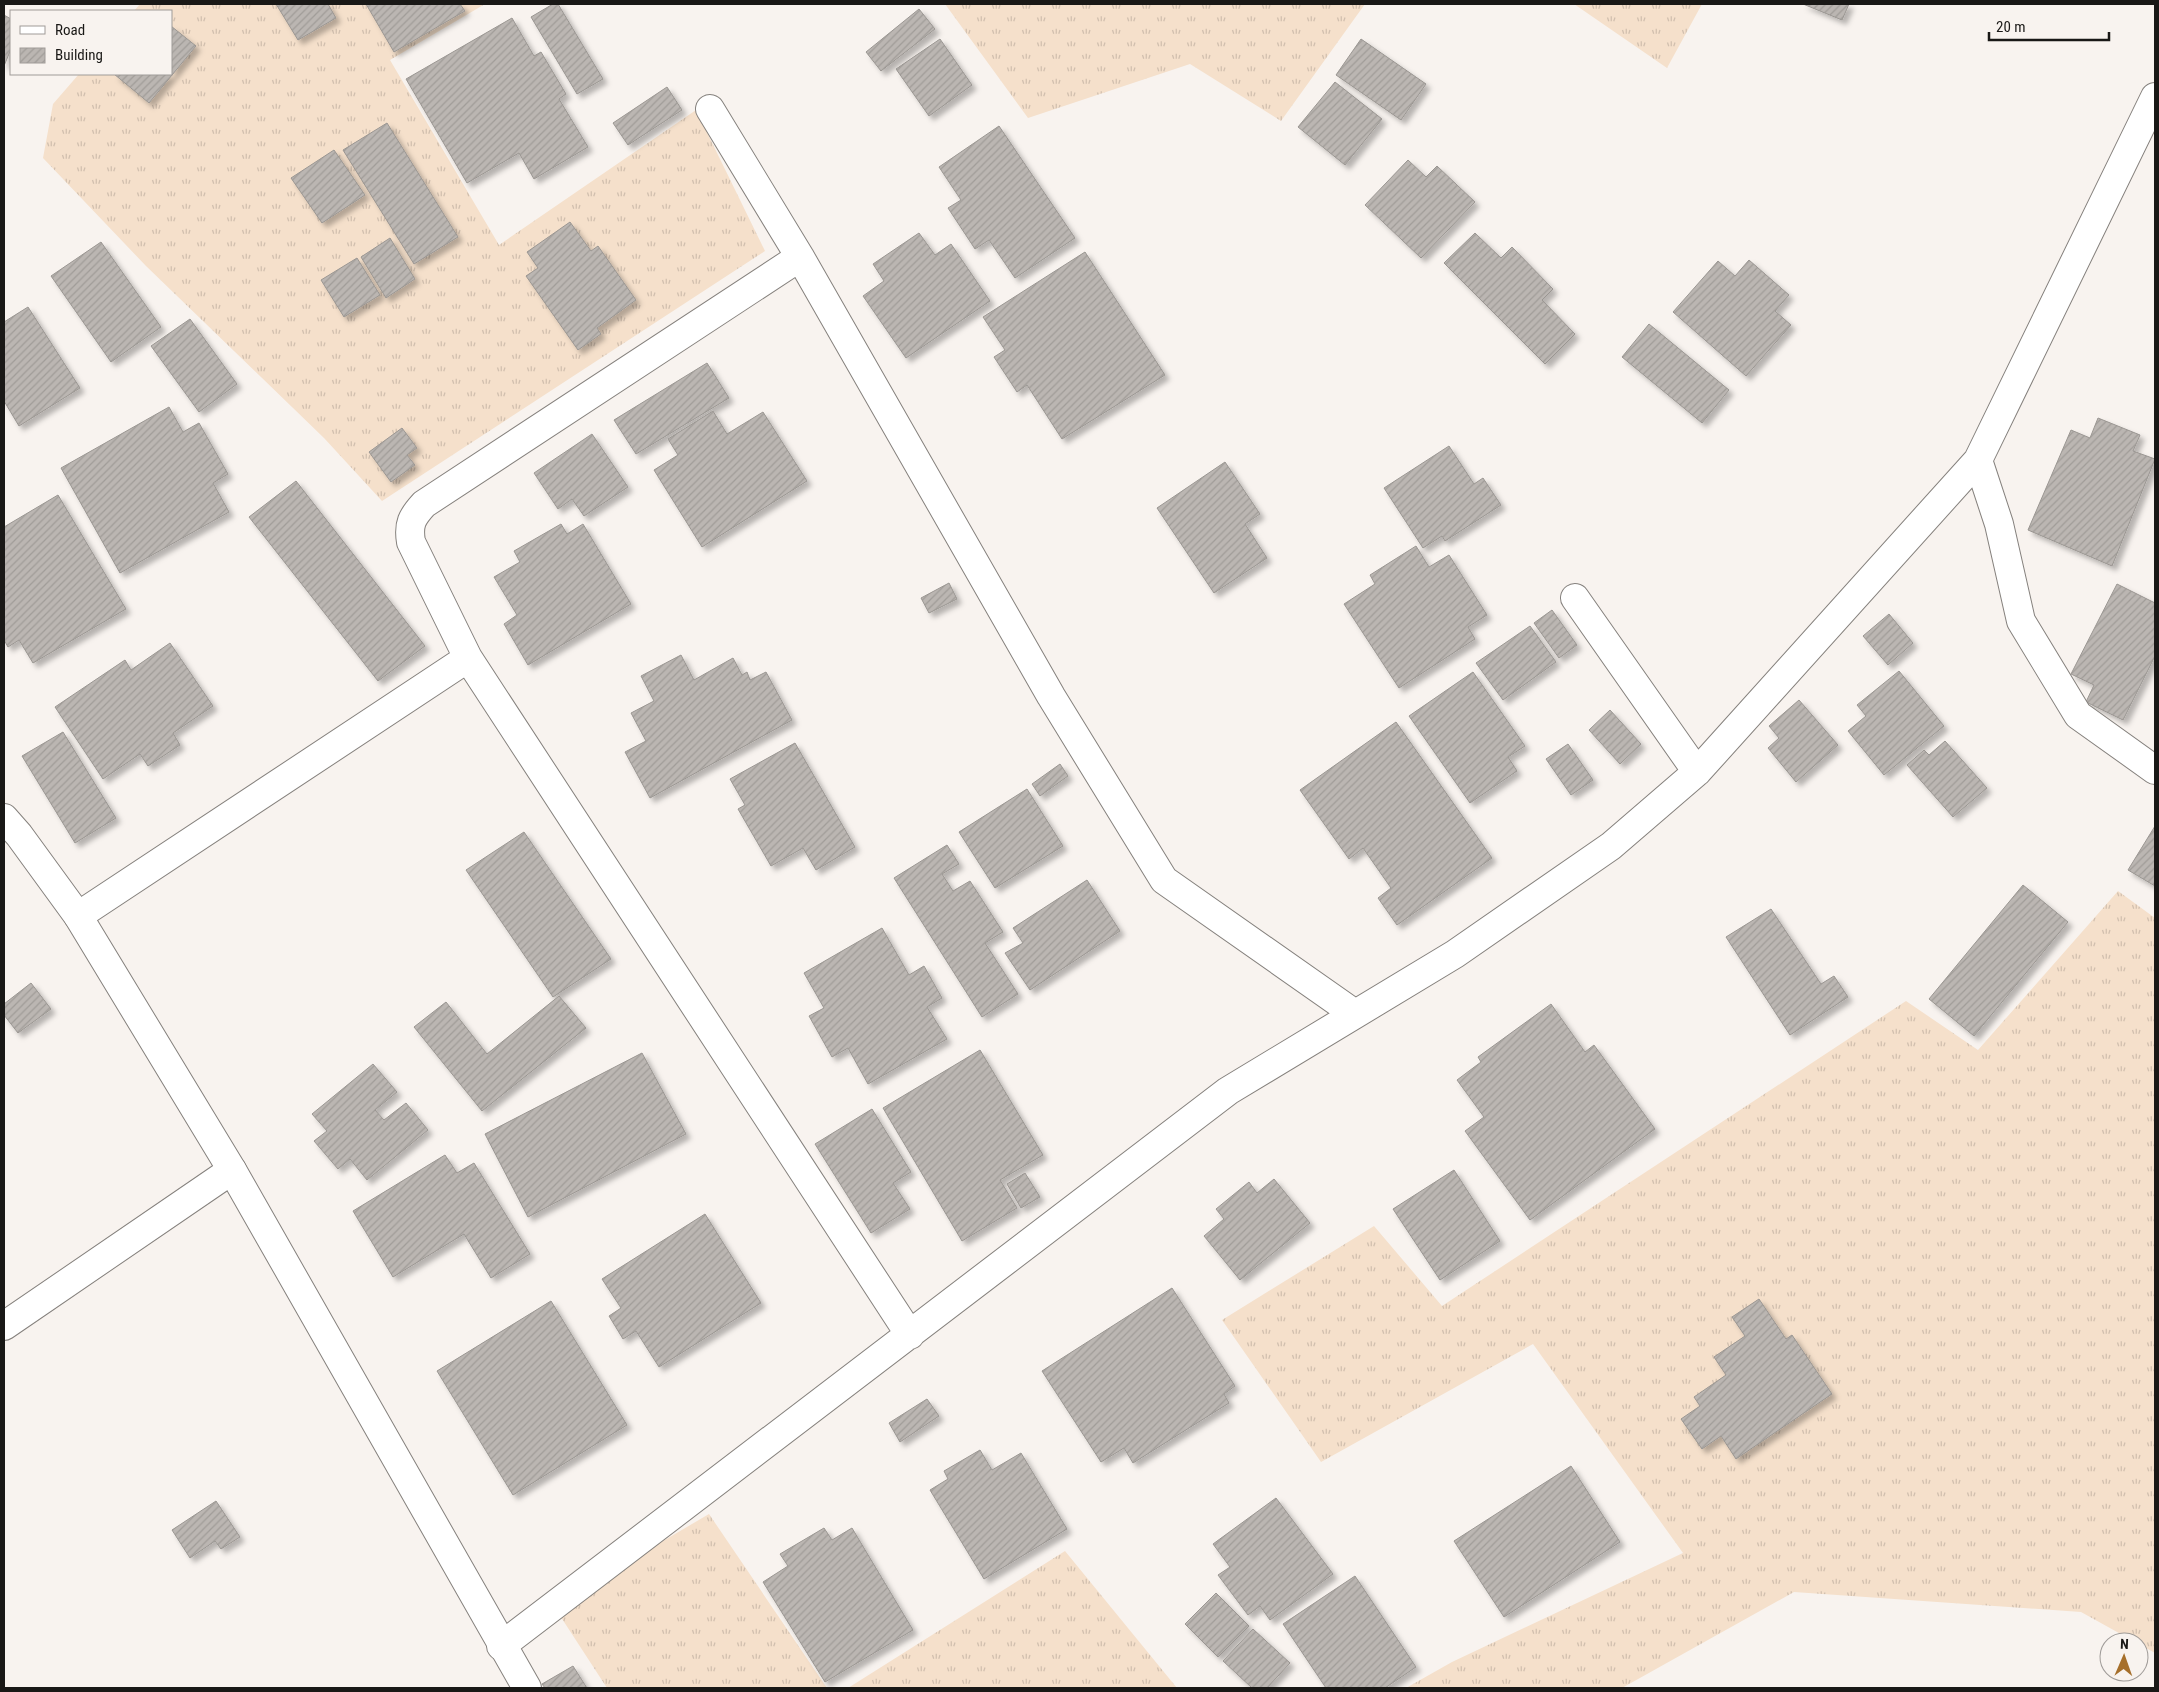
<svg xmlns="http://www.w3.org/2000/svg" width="2159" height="1692" font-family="'Roboto Condensed',sans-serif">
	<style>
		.grass { fill: url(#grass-tufts) }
		.building { fill: url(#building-hatch); stroke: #9a9692; filter: url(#shadow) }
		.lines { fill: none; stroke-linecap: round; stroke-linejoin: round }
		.minor-casing { stroke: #85817d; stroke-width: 30 }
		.tertiary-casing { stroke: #85817d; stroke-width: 30 }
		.minor { stroke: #fff; stroke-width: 28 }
		.tertiary { stroke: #fff; stroke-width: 28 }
	</style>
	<defs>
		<pattern id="grass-tufts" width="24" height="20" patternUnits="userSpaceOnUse" patternTransform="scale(1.25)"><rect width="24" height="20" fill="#f5e0cb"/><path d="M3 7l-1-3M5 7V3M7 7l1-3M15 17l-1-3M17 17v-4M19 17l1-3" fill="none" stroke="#d1bfae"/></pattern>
		<pattern id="building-hatch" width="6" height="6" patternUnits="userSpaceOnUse" patternTransform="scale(1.25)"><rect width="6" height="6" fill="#bbb6b2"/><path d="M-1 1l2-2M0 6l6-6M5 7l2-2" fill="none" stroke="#a09c98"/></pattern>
		<filter id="shadow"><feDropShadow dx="4.5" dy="4.5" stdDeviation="2.5" flood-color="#0004"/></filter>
	</defs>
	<rect width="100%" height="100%" fill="#f8f3ef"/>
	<path class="grass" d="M140 4H485L390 60 499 245 696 110 765 251 382 501 324 438 146 266 43 158 53 104 79 74H171V11H134Z
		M945 4H1365L1281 121 1190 64 1028 118Z
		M1574 4H1702L1667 68Z
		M2118 891 2155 918V1653L2081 1612 1794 1592 1622 1688H1406L1452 1662 1683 1553 1533 1344 1321 1462 1222 1320 1374 1226 1442 1306 1906 1001 1978 1050Z
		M709 1514 827 1688H607L555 1608 612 1571Z
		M1065 1551 1177 1688H848Z"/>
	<path class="building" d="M276 4H328L336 18 298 40Z
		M366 4H460L465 11 394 52Z
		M553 4H558L603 79 577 94 531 17Z
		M1803 4H1849L1842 20Z
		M919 9 935 29 881 71 866 52Z
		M4 15 11 19V49L4 66Z
		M512 18 534 56 541 52 566 94 559 99 588 147 534 179 519 153 467 183 406 79Z
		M171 26 196 46 149 103 114 74H171Z
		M940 39 972 85 929 116 896 69Z
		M1361 39 1426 84 1401 120 1336 75Z
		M1335 82 1382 119 1345 165 1298 127Z
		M667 87 682 110 628 145 613 123Z
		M387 123 458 237 414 264 343 150Z
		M999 126 1075 238 1015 278 989 240 975 249 948 208 961 200 939 167Z
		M334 150 365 195 322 223 291 178Z
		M1408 160 1426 177 1437 166 1475 202 1421 258 1365 205Z
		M570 222 591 251 598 246 636 300 597 328 601 334 578 350 526 276 538 268 527 252Z
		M919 233 935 255 951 244 990 301 906 358 863 296 884 281 873 264Z
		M1475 233 1501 258 1512 247 1553 289 1542 300 1575 334 1545 364 1444 263Z
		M390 238 415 279 386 298 361 257Z
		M101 242 161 327 111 362 51 276Z
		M1085 252 1165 375 1062 439 1027 385 1017 392 994 357 1005 350 983 317Z
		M357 258 380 295 344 317 321 280Z
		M1749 260 1789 295 1775 311 1791 325 1746 376 1673 312 1718 261 1735 276Z
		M28 307 80 388 19 426 4 401V322Z
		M190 319 237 384 199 412 151 346Z
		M1649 324 1729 390 1702 423 1622 357Z
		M707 363 729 398 636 454 614 420Z
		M169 407 183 432 199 423 228 474 213 483 229 512 120 573 61 468Z
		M713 411 727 434 763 412 807 481 702 547 654 470 678 455 668 439Z
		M2098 418 2140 435 2133 451 2155 459 2112 566 2028 530 2071 430 2090 438Z
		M402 428 417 448 407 455 415 465 391 482 369 452Z
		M592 434 628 487 584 516 572 499 558 509 534 473Z
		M1449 446 1474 484 1483 478 1501 505 1445 541 1442 536 1423 548 1384 488Z
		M1225 462 1260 514 1245 524 1267 558 1214 593 1157 508Z
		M296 481 425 646 378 681 249 517Z
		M58 495 126 609 33 663 19 640 8 647 4 640V527Z
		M561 524 567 534 583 524 631 604 528 665 504 624 517 615 494 577 520 562 514 551Z
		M1416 546 1429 567 1449 555 1487 615 1468 627 1475 639 1399 688 1344 604 1375 584 1370 575Z
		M949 583 957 599 929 613 921 598Z
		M2117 584 2155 603V656L2123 720 2086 702 2094 685 2071 674Z
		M1552 610 1577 645 1559 658 1534 623Z
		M1889 614 1913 643 1888 665 1863 636Z
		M1530 626 1556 662 1503 700 1476 663Z
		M170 643 213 706 173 733 180 745 148 766 140 754 103 779 55 707 125 660 131 670Z
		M681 655 694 680 733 658 742 675 747 672 750 680 766 672 792 720 650 798 625 752 646 741 631 713 654 701 641 676Z
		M1899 671 1944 726 1884 775 1848 731 1866 716 1857 705Z
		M1473 672 1525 746 1508 757 1517 771 1470 803 1409 716Z
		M1799 700 1838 745 1796 782 1768 748 1779 738 1769 726Z
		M1610 710 1641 744 1620 764 1589 730Z
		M1396 722 1492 858 1397 925 1378 898 1391 888 1363 848 1349 859 1300 790Z
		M63 732 116 818 75 843 22 756Z
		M1945 741 1987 788 1953 817 1907 765 1924 750 1929 755Z
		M795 743 855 847 816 870 803 848 771 866 738 809 745 805 730 779Z
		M1568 744 1593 780 1571 795 1546 759Z
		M1060 764 1068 776 1040 796 1032 784Z
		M1027 789 1063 846 995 888 959 832Z
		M2155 826V886L2128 870Z
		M524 832 611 959 553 997 466 870Z
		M947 845 959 864 942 874 953 891 970 881 1003 932 985 943 1018 994 982 1017 894 878Z
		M1087 880 1120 931 1030 990 1005 953 1023 943 1013 928Z
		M2023 885 2068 922 1974 1036 1929 999Z
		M1771 909 1821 984 1834 976 1848 997 1790 1035 1726 937Z
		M882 928 909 975 924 966 942 998 927 1007 947 1039 868 1084 848 1048 832 1057 809 1016 824 1008 804 973Z
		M31 983 51 1009 18 1033 4 1015V1004Z
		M559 996 586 1028 482 1111 414 1027 446 1002 487 1054Z
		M1551 1004 1585 1052 1594 1045 1655 1129 1530 1220 1465 1131 1484 1117 1457 1080 1481 1062 1478 1057Z
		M980 1050 1043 1155 1000 1180 1017 1208 962 1241 883 1108Z
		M642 1053 686 1134 528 1217 485 1134Z
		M373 1064 397 1092 375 1110 384 1120 406 1103 428 1130 367 1180 350 1159 338 1169 314 1141 327 1131 312 1114Z
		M872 1109 911 1172 893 1183 910 1209 871 1233 815 1144Z
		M445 1155 457 1173 474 1163 530 1254 491 1278 464 1234 393 1277 353 1211Z
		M1454 1170 1500 1241 1440 1280 1393 1209Z
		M1025 1173 1040 1197 1021 1208 1007 1184Z
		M1274 1179 1310 1223 1240 1280 1204 1236 1224 1219 1216 1209 1249 1182 1257 1193Z
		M705 1214 761 1303 659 1367 636 1331 623 1339 609 1316 621 1308 602 1279Z
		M1172 1288 1235 1386 1224 1394 1229 1403 1133 1463 1124 1448 1101 1462 1042 1371Z
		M1759 1299 1786 1339 1792 1335 1832 1394 1736 1459 1721 1436 1702 1449 1681 1419 1700 1406 1694 1397 1726 1375 1714 1357 1745 1336 1732 1317Z
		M551 1301 627 1425 513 1495 437 1371Z
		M927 1399 939 1416 900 1442 889 1423Z
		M980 1450 992 1470 1021 1453 1067 1529 984 1579 930 1490 948 1479 944 1471Z
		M1571 1466 1620 1542 1504 1617 1454 1541Z
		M1276 1498 1333 1574 1270 1620 1260 1606 1248 1615 1218 1575 1230 1567 1213 1544Z
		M216 1501 240 1537 221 1549 215 1541 190 1558 172 1530Z
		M824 1528 832 1540 852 1528 913 1630 825 1682 763 1582 788 1566 780 1554Z
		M1355 1576 1416 1667 1385 1688H1326L1283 1624Z
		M1216 1593 1249 1626 1218 1657 1185 1624Z
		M1253 1629 1290 1663 1267 1688H1252L1223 1661Z
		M573 1666 587 1688H545L542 1684Z"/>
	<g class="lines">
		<g class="minor-casing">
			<path id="minor" d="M2155 97 1978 460 1999 524 2021 621 2078 715 2155 770
				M710 109 800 257 1051 696 1164 880 1355 1014
				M800 257 424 504C412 517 408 524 411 542L468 658 910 1335
				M1575 598 1697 772
				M78 916 468 658
				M4 1326 232 1170
				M501 1646 1228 1091 1455 954 1611 846 1697 772 1978 460"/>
		</g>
		<g class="tertiary-casing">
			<path id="tertiary" d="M4 818 19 835 78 916 232 1170 527 1688"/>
		</g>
		<use href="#minor" class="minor"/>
		<use href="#tertiary" class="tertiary"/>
	</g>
	<rect width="2159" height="1692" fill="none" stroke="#191816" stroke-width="10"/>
	<rect x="10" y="10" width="162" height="65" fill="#f8f3ef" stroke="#9f9b98"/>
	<rect x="20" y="26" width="25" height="8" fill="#ffffff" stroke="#9f9b98"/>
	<text x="55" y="35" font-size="15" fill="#191816">Road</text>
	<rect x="20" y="48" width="25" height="15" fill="url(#building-hatch)" stroke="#9f9b98"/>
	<text x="55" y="60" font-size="15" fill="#191816">Building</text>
	<g transform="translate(2124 1657) rotate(2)"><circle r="24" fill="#f8f3ef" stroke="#9f9b98"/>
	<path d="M0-4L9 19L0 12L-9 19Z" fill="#a66f2b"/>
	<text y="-8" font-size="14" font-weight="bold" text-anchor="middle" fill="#191816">N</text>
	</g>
	<path d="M1989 32v8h120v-8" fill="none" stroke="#191816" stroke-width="2.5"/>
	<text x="1996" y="32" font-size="15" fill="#191816" stroke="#f8f3ef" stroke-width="4" paint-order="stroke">20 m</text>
</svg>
